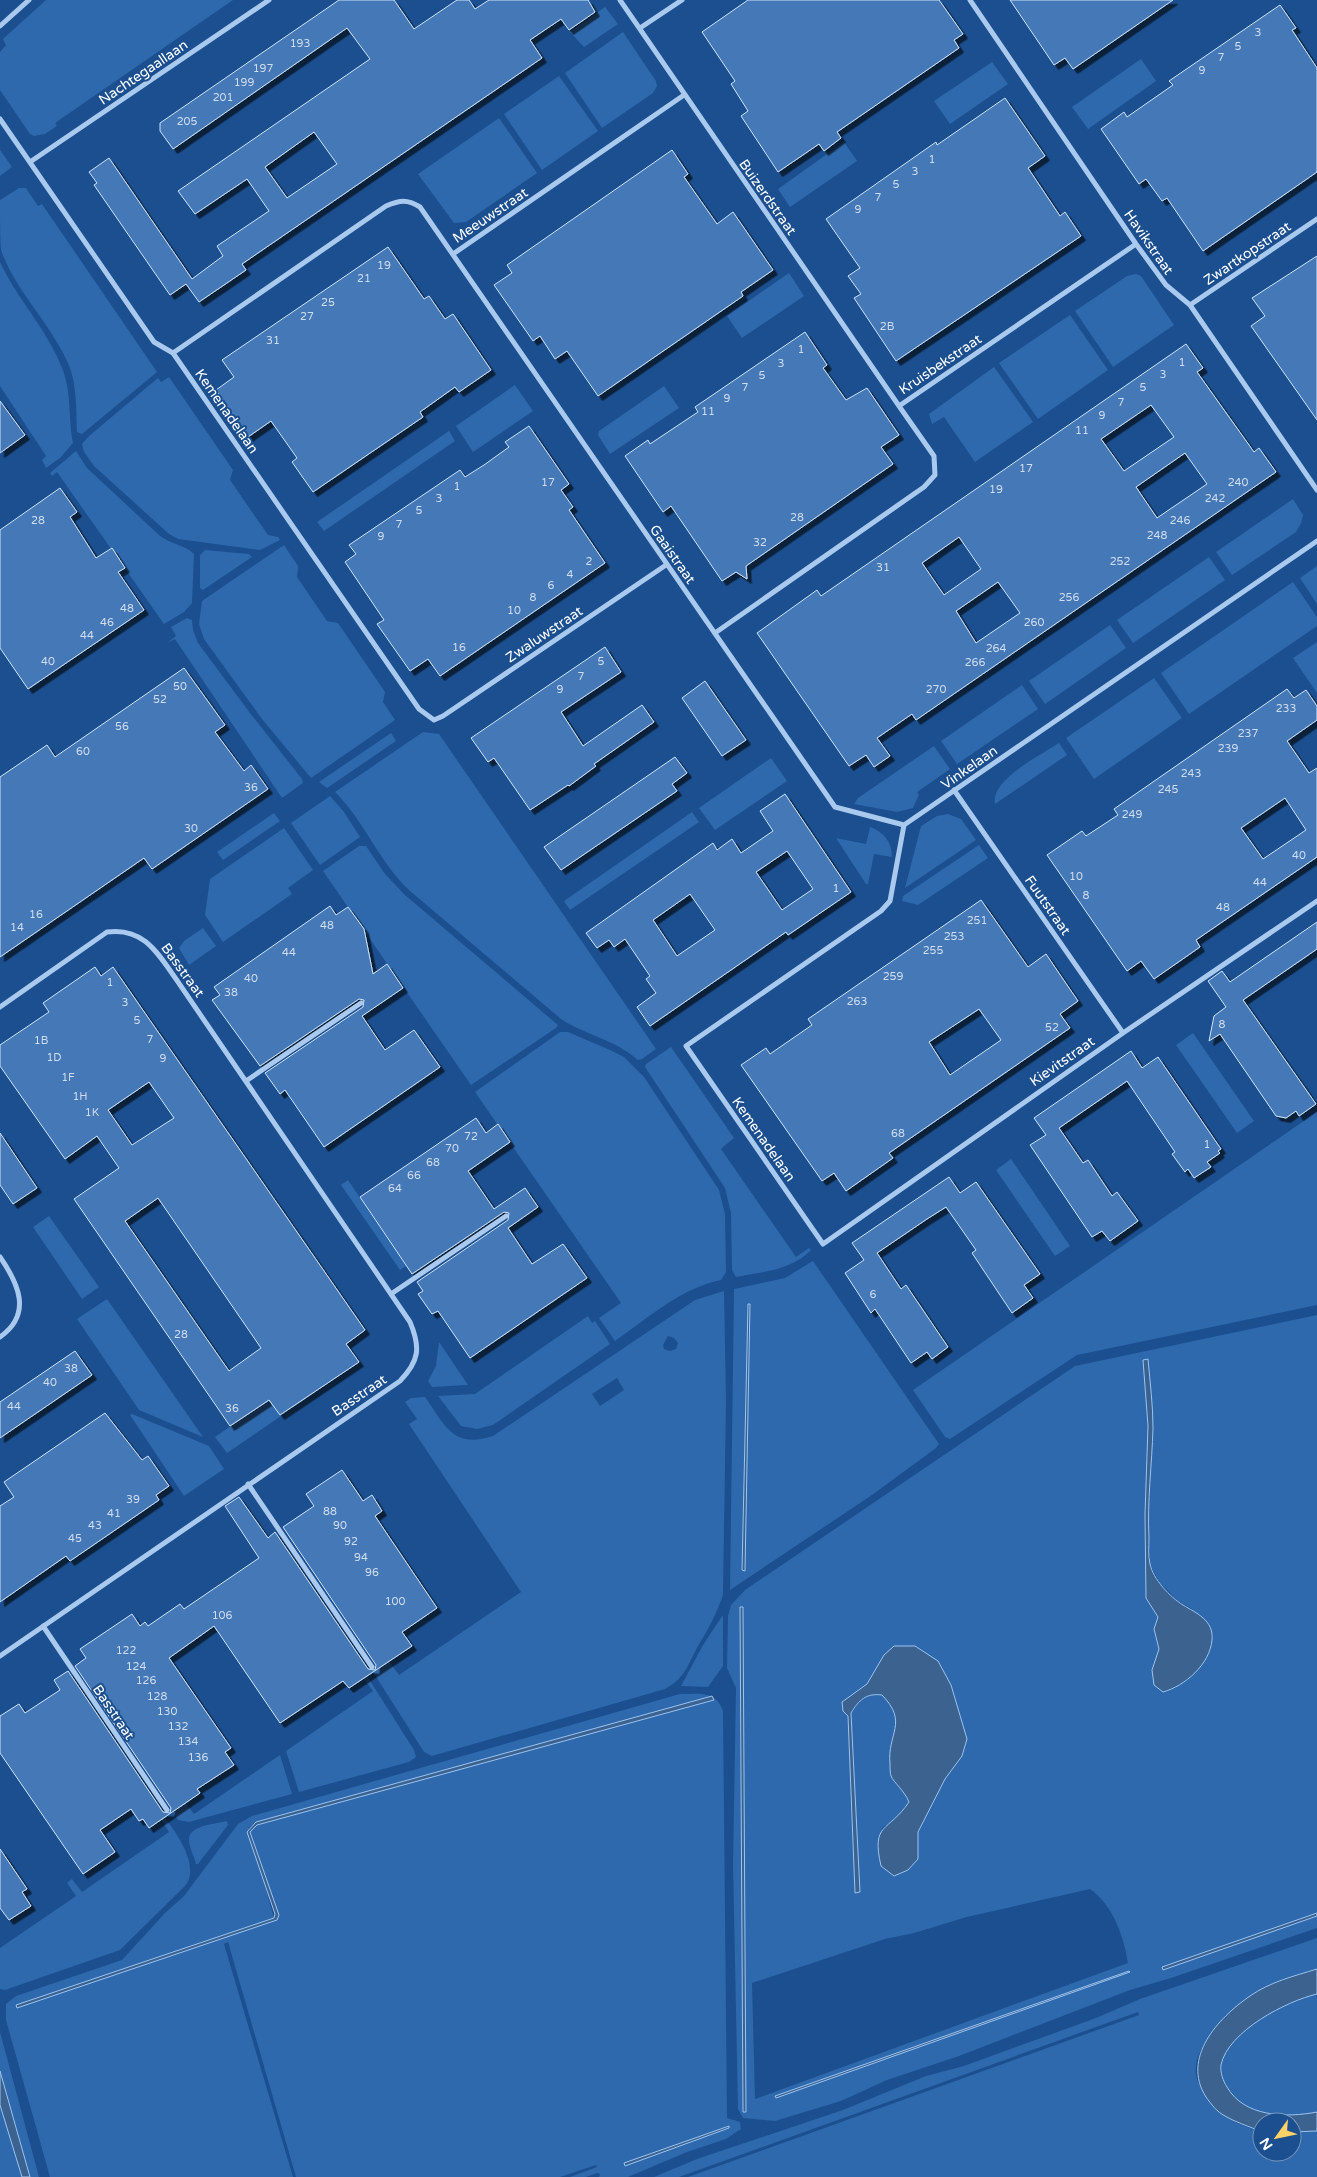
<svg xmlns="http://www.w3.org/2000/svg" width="1317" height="2177" font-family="'Varela Round',sans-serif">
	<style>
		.green { fill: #2e69ad; fill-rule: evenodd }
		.water { fill: #3c6290; stroke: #9cc4f0 }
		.building { fill: #4478b7; stroke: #cfe3fa; fill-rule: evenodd; filter: url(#shadow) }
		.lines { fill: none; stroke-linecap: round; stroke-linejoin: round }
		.street { stroke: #a9c9ee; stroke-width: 5 }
		.labels { text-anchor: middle; stroke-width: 4; stroke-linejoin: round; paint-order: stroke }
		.number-label { font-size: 11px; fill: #d0dded }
		.street-label { font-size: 14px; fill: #fff; stroke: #1b4f8f }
	</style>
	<defs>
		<filter id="shadow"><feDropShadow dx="4.5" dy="4.5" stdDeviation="0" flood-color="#0009"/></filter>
	</defs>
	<rect width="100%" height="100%" fill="#1b4f8f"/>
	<path class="green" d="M46 0H233L55 123 57 126 45 134 34 136 30 134 0 90V52L6 45 3 39Z
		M605 7 618 24 584 47 570 32Z
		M623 32 656 81 657 86 653 93 602 128 565 73Z
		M1141 59 1156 81 1088 129 1072 107Z
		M992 62 1008 84 950 124 934 101Z
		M559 76 598 131 542 170 504 114Z
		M499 118 537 173 466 222 454 223 418 174Z
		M844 142 857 161 790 207 778 189Z
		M0 150 12 167 0 176Z
		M19 188H26L38 206 42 204 157 372 82 434 77 432C76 411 77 388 70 368 53 325 16 293 1 250 0 238 0 213 0 200Z
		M0 262C17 299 47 329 62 368 72 392 68 418 73 443L60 458 46 468 42 460 46 456 0 386Z
		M789 273 804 296 742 338 727 316Z
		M1136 274 1141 276 1174 325 1113 367 1075 311 1127 276Z
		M1070 315 1108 370 1038 419 999 363Z
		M994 367 1033 422 975 462 944 417 932 424 929 414Z
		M169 377 233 470 230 480 268 535 278 537 280 540 260 550 178 539 169 534 94 466 84 452 82 444 89 436 158 378 161 382Z
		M515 385 533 411 473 452 456 426Z
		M664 386 679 408 610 454 598 435 599 431Z
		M449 431 455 441 324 531 317 522Z
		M76 451 87 468 159 535C169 544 186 545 194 554L192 603 184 612 164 624 57 472 52 476 50 473Z
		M1293 499 1303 515 1301 523 1296 532 1232 575 1216 552Z
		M284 545 298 566 297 577 327 621 338 623 385 692 383 702 395 720 311 778 262 719 204 639 199 624 202 601Z
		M205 550 249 554 252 557 203 590 200 588V555Z
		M1209 557 1225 580 1133 643 1117 620Z
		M1317 566V604L1300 578Z
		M1293 582 1317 617V626L1189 714 1161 673Z
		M187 618 192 620 193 630 198 643 250 713 302 779 303 783 282 798 175 639 167 643 176 636 171 627Z
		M1110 625 1126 648 1045 704 1029 681Z
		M1317 642V693L1293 658Z
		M1154 678 1182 718 1094 779 1066 738Z
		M1022 685 1038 709 957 764 941 741Z
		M423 732 439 734 656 1049 642 1059 638 1060C616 1040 585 1035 561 1019L410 891C379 862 365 822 335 792Z
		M391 733 396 741 327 788 319 782Z
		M1059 743 1067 755 995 804C990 780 1041 755 1059 743Z
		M934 746 950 769 917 792 919 795 913 808 897 812 854 804 858 798Z
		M771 758 787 781 715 830 699 808Z
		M330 796 344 812 360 837 320 865 291 823Z
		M692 812 699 822 570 910 564 901Z
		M274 813 280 821 223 860 217 852Z
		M948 814 961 819 976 840 905 888 921 826 937 816Z
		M870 827C884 832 892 842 892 857L874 854 868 884H866L836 838 866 844Z
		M284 828 313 870 288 888 292 894 223 942 205 915 210 879Z
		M979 845 988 858 918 905 902 901 903 896Z
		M359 846H366L385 874 405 895 558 1025 556 1028 471 1085 323 871Z
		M203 928 216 946 189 965 179 948 184 941Z
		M560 1032H568L610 1050 624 1057 644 1077 719 1190 725 1214 726 1272 721 1280C681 1288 648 1318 615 1341L599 1318 621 1303 475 1092Z
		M1193 1033 1254 1121 1237 1133 1176 1045Z
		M671 1047 734 1138 721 1149 796 1257 809 1248 811 1250C792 1270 762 1272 736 1277L732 1270 731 1213 725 1188 645 1067 646 1064Z
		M1317 1112V1305L1077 1355 950 1439 945 1437 913 1390Z
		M1011 1159 1070 1246 1055 1256 996 1170Z
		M348 1180 406 1266 400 1270 341 1185Z
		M49 1216 99 1287 82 1299 33 1227Z
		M813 1261 939 1444 936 1448 872 1495 730 1590 734 1289 785 1278Z
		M724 1291 726 1401 723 1595C717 1612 710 1626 701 1641 689 1660 687 1678 665 1689L432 1756 424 1752 373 1672 389 1661 399 1675 521 1592 409 1424 417 1419 405 1402 411 1398 425 1397C445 1425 452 1449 493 1436L695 1300ZM668 1336 674 1338 678 1343 676 1349 670 1351 664 1349 663 1345ZM617 1378 624 1390 600 1406 592 1394Z
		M107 1299 203 1437 139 1410 77 1319Z
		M1317 1315V1913L1162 1967 1163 1970 1317 1916V1928L1171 1978 1130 1990 959 2056 887 2080 841 2101 775 2121 743 2118 738 2109 733 1864 736 1688 727 1668 728 1616 731 1605 745 1590 1075 1366ZM1147 1394 1153 1426 1148 1513 1150 1565 1160 1583 1178 1601 1192 1609 1210 1650 1197 1670 1185 1682 1159 1649 1154 1630 1158 1617 1146 1598 1145 1514 1148 1426ZM884 1655 938 1661 951 1685 967 1739 962 1756 945 1779 918 1832V1859L894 1875 881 1866 882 1828 898 1817 909 1802 904 1790 891 1776 897 1722 893 1705 882 1695C866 1693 860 1700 851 1713L860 1892 855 1893 848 1716 859 1691 867 1684ZM1090 1889C1113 1905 1124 1937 1128 1963L755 2099 752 1983 885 1939 914 1933 967 1917Z
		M588 1316 592 1323 595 1321 610 1344 493 1425 477 1429 461 1426 438 1396 475 1394Z
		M439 1342 468 1385 432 1387 428 1381 436 1366Z
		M295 1382 306 1399 291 1409 287 1402 276 1409 281 1416 227 1453 215 1437Z
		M132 1414 209 1446 224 1469 184 1496 130 1415Z
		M723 1615V1666L708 1687 681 1686 703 1645Z
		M367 1676 414 1750 416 1757 409 1762 299 1792 286 1751 373 1691 364 1679Z
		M680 1694C699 1694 716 1690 723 1711L727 2118 740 2122 741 2129 726 2139 687 2152 628 2177H599L600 2174 597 2173 586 2177H570L597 2167 596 2165 560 2177H296L228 1942 224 1944 293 2177H50L6 2020V2004L16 1996 122 1960 165 1913 184 1896 238 1824 252 1816ZM712 1697 714 1700 257 1825 250 1831 279 1917 16 2005 274 1918 249 1828 256 1822Z
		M280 1755 292 1794 189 1822 178 1820 171 1810 184 1801 194 1814Z
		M163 1816C176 1831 201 1867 185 1886L120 1950 5 1990 0 1989V1948L76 1896 67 1883 72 1879 82 1892 169 1832 160 1818Z
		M227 1821 228 1825 198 1864H196C194 1856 189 1847 189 1840 188 1825 217 1824 227 1821Z
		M1317 1938V1969C1299 1974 1280 1979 1263 1988 1238 2001 1187 2046 1197 2079 1199 2084 1203 2090 1206 2095 1217 2115 1241 2127 1262 2131V2152H1292V2132L1317 2131V2177H688L1139 2015 1138 2012 679 2177H654L697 2159 843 2110 926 2076 964 2066 1096 2018 1140 1999Z
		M1317 1994V2112C1287 2119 1244 2117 1227 2087 1223 2081 1220 2072 1221 2065 1228 2031 1287 2001 1317 1994Z
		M0 2032 39 2177H30L0 2071Z
		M0 2105 22 2177H0Z"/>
	<path class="water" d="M748 1304H750L745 1571 742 1570Z
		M1148 1359C1150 1382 1153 1405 1153 1428 1152 1464 1147 1501 1149 1538 1149 1546 1148 1556 1150 1564 1153 1579 1170 1597 1183 1605 1196 1613 1214 1620 1212 1640 1210 1664 1185 1686 1163 1692L1154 1685 1152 1670 1159 1649 1154 1629 1158 1617 1146 1598 1145 1514 1148 1426 1143 1360Z
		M740 1607H743L746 2112H743Z
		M894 1646H915L938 1661 951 1685 967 1739 962 1756 945 1779 918 1832V1859L908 1870 894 1876 881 1866C871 1822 888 1833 909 1802 904 1790 894 1783 891 1776 890 1773 890 1767 890 1764 887 1733 909 1723 882 1695 866 1693 859 1700 851 1713L860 1892 855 1893 848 1716 843 1711 842 1702 867 1684 884 1655Z
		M712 1696 714 1700 257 1825 250 1832 279 1915 277 1920 17 2008 16 2005 274 1918 275 1914 247 1832 256 1822Z
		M1317 1913V1916L1163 1970 1162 1967Z
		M1317 1969V1994C1287 2001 1228 2031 1221 2065 1220 2072 1223 2081 1227 2087 1244 2117 1286 2118 1317 2112V2131L1292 2132V2122H1262V2131H1260C1248 2126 1235 2122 1225 2116 1217 2112 1211 2104 1206 2097 1181 2058 1218 2018 1250 1996 1270 1982 1294 1976 1317 1969Z
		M1129 1971 1130 1972 776 2098 775 2096Z
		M0 2071 30 2177H22L0 2105Z
		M729 2126V2128L625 2166 624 2163Z"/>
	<path class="building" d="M339 0H394L414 29 457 0H469L475 9 489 0H588L595 12 569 30 561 19 530 40 542 58 242 264 246 270 199 302 186 284 170 295 94 185 97 183 89 172 109 158 192 279 223 256 217 246 269 211 247 179 195 214 178 191 370 59 347 28 173 149 160 131V123ZM314 132 337 164 287 198 265 167Z
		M748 0H939L963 34 954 40 959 48 837 132 841 138 824 151 819 144 778 172 741 116 748 111 731 84 735 81 702 32Z
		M1010 0H1173L1073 69 1065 58 1054 65Z
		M1280 5 1296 28 1292 30 1317 68V172L1203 251 1167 198 1162 201 1146 179 1139 184 1101 129 1124 112 1127 117 1173 85 1169 81Z
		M1005 98 1045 156 1028 168 1060 216 1065 212 1081 236 896 361 854 298 861 294 848 276 860 268 826 219 936 142 937 145Z
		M672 150 688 174 684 177 717 224 733 212 773 270 741 292 743 296 598 396 567 351 555 359 540 336 533 341 494 285 512 273 507 265Z
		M388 247 424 299 429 296 445 319 453 314 491 370 459 392 455 387 420 412 423 417 313 492 292 462 297 458 271 421 248 437 234 418 216 390 234 377 222 360Z
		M1317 256V420L1251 326 1265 316 1252 298Z
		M805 332 827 365 823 368 846 400 867 388 899 435 881 447 893 464 746 566 747 579 736 572 722 581 671 506 663 512 625 456 648 440 650 444 698 412 695 407Z
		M1186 344 1203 368 1197 372 1254 452 1259 448 1276 472 916 720 912 714 877 738 890 756 874 767 866 755 849 766 757 633 817 590 821 596ZM1151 405 1174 437 1124 471 1101 439ZM1185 453 1207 484 1157 518 1136 487ZM959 537 981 569 944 595 922 563ZM998 582 1020 613 976 643 956 611Z
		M0 401 25 435 0 453Z
		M529 426 569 484 561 490 573 507 569 510 605 563 440 676 428 659 410 671 377 624 384 620 345 562 356 554 349 545 460 470 465 477 484 465 509 447 505 442Z
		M60 488 77 512 70 517 96 558 112 548 125 568 118 572 144 610 28 689 0 648V530Z
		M605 647 621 672 561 712 583 746 642 705 654 722 594 764 596 766 569 786 568 785 530 810 494 758 488 762 471 738Z
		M184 668 225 725 215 732 244 771 251 765 268 789 152 869 144 858 0 957V777L47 745 55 757Z
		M705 681 746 740 722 756 682 698Z
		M1287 689 1294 698 1306 690 1317 706V720L1287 741 1309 773 1317 768V857L1196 940 1200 947 1154 979 1141 961 1127 971 1047 855 1082 831 1086 836 1118 815 1114 809ZM1285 798 1306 830 1263 859 1241 828Z
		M675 757 687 773 672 784 677 791 561 870 544 847Z
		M785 794 851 892 788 935 786 932 650 1026 637 1007 656 993 646 979 650 976 625 939 614 947 609 940 597 948 586 933 713 843 717 850 732 839 741 853 773 831 760 811ZM787 851 813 889 782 910 756 872ZM690 894 715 930 677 956 653 920Z
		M981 900 1028 967 1046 954 1065 982 1078 1001 1060 1014 1070 1028 889 1153 893 1158 846 1191 834 1173 822 1181 741 1065 766 1048 770 1054 812 1025 808 1019ZM979 1009 1001 1040 950 1075 929 1042Z
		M330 906 336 915 348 907 364 929 373 974 387 964 403 988 362 1016 385 1050 414 1030 440 1067 324 1147 285 1090 280 1094 265 1073 363 1007 364 1000 359 999 260 1066 212 1000 220 995 214 987Z
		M1317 922V949L1243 1000 1316 1104 1299 1116 1296 1111 1286 1118 1276 1116 1220 1034 1209 1041 1214 1016 1226 1007 1208 981 1222 971 1230 982Z
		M95 967 101 976 113 967 365 1330 346 1344 359 1362 280 1415 269 1400 230 1426 74 1199 119 1168 97 1136 65 1159 0 1066V1045L49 1012 43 1003ZM149 1082 174 1118 132 1145 108 1110ZM158 1198 261 1348 229 1371 125 1221Z
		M1131 1051 1142 1068 1158 1057 1221 1149 1218 1151 1220 1153 1207 1162 1211 1167 1194 1178 1188 1169 1185 1172 1172 1154 1175 1152 1127 1081 1059 1128 1083 1163 1088 1160 1112 1196 1117 1192 1138 1221 1110 1241 1102 1231 1092 1237 1030 1145 1046 1135 1034 1118Z
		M476 1118 486 1133 498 1124 510 1142 468 1171 494 1209 525 1188 538 1207 508 1228 532 1264 563 1244 587 1278 470 1358 438 1311 432 1314 418 1294 423 1291 417 1282 508 1220 509 1213 504 1212 412 1274 360 1197Z
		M0 1133 37 1188 13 1204 0 1185Z
		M949 1177 960 1193 976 1182 1040 1274 1024 1285 1033 1298 1012 1313 972 1253 976 1250 946 1207 927 1219 877 1253 901 1289 906 1285 948 1347 932 1359 927 1352 911 1363 875 1309 871 1313 845 1273 864 1260 852 1243Z
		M75 1351 92 1375 0 1438V1402Z
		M105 1413 142 1460 148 1456 169 1486 156 1495 159 1500 70 1561 66 1556 0 1602V1506L14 1497 4 1482Z
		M342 1470 363 1501 372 1495 382 1511 375 1516 437 1608 402 1632 412 1646 349 1688 343 1681 280 1723 214 1626 169 1658 231 1748 225 1752 234 1765 197 1789 200 1793 149 1828 143 1819 139 1821 131 1809 100 1830 115 1852 83 1874 0 1753V1716L19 1704 25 1713 60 1690 54 1680 68 1671 163 1812 170 1813 171 1808 75 1666 86 1658 80 1649 132 1614 140 1626 145 1622 148 1626 180 1604 184 1609 259 1558 225 1506 239 1497 268 1538 275 1532 368 1669 375 1670 376 1665 283 1527 314 1506 306 1494Z
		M0 1849 27 1889 22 1892 31 1906 9 1920 0 1908Z"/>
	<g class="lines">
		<path class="street" d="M620 0 899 406
			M970 0 1136 244 1166 285 1190 305 1317 490
			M0 26 29 0
			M640 28 682 0
			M0 119 154 342 173 353 419 709 434 720 443 716 666 565
			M30 162 269 0
			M453 254 684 95
			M1190 305 1317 219
			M173 353 386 206C400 200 407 199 420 207L835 807 904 825
			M1317 541 904 825 890 901 881 911 686 1046 823 1244 1123 1033 1317 901
			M715 633 924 487 935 475 934 456 899 406 1136 244
			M954 790 1123 1033
			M0 1007 107 932C143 927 157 952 176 979L410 1322C421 1348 419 1361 400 1381L0 1656
			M246 1081 361 1003
			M0 1257C18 1283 33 1314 0 1337
			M391 1294 506 1216
			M248 1484 372 1667
			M43 1626 167 1810"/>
	</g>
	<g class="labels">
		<g class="number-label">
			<text x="1258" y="36">3</text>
			<text x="300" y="47">193</text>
			<text x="1238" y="50">5</text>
			<text x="1221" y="61">7</text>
			<text x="263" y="72">197</text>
			<text x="1202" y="74">9</text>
			<text x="244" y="86">199</text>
			<text x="223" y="101">201</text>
			<text x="187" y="125">205</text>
			<text x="932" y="163">1</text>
			<text x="915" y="175">3</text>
			<text x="896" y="188">5</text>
			<text x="878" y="201">7</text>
			<text x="858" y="213">9</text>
			<text x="384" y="269">19</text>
			<text x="364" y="282">21</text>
			<text x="328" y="306">25</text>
			<text x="307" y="320">27</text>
			<text x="887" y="330">2B</text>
			<text x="273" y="344">31</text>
			<text x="801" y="353">1</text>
			<text x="1182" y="366">1</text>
			<text x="781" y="367">3</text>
			<text x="1163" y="378">3</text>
			<text x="762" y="379">5</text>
			<text x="745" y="391">7</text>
			<text x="1143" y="391">5</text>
			<text x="727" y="402">9</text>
			<text x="1121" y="406">7</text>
			<text x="708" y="415">11</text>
			<text x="1102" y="419">9</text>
			<text x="1082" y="434">11</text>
			<text x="1026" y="472">17</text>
			<text x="548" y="486">17</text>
			<text x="1238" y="486">240</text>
			<text x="457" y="490">1</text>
			<text x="996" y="493">19</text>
			<text x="439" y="502">3</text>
			<text x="1215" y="502">242</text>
			<text x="419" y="514">5</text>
			<text x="797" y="521">28</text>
			<text x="38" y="524">28</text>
			<text x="1180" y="524">246</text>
			<text x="399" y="528">7</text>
			<text x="1157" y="539">248</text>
			<text x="381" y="540">9</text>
			<text x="760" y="546">32</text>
			<text x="589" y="565">2</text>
			<text x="1120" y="565">252</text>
			<text x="883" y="571">31</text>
			<text x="570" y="578">4</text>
			<text x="551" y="589">6</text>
			<text x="533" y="601">8</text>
			<text x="1069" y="601">256</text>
			<text x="127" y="612">48</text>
			<text x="514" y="614">10</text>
			<text x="107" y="626">46</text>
			<text x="1034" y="626">260</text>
			<text x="87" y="639">44</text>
			<text x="459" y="651">16</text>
			<text x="996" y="652">264</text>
			<text x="48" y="665">40</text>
			<text x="601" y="665">5</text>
			<text x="975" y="666">266</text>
			<text x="581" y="680">7</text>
			<text x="180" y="690">50</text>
			<text x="560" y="693">9</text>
			<text x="936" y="693">270</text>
			<text x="160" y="703">52</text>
			<text x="1286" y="712">233</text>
			<text x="122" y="730">56</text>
			<text x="1248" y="737">237</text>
			<text x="1228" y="752">239</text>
			<text x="83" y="755">60</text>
			<text x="1191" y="777">243</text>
			<text x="251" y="791">36</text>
			<text x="1168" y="793">245</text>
			<text x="1132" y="818">249</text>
			<text x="191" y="832">30</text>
			<text x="1299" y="859">40</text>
			<text x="1076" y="880">10</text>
			<text x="1260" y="886">44</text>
			<text x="836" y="892">1</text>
			<text x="1086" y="899">8</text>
			<text x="1223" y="911">48</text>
			<text x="36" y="918">16</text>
			<text x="977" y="924">251</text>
			<text x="327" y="929">48</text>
			<text x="17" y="931">14</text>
			<text x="954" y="940">253</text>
			<text x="933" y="954">255</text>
			<text x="289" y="956">44</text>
			<text x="893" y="980">259</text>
			<text x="251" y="982">40</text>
			<text x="110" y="986">1</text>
			<text x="231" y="996">38</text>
			<text x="857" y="1005">263</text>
			<text x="125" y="1006">3</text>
			<text x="137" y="1024">5</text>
			<text x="1222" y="1028">8</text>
			<text x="1052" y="1031">52</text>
			<text x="150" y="1043">7</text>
			<text x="41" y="1044">1B</text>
			<text x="54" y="1061">1D</text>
			<text x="163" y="1062">9</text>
			<text x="68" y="1081">1F</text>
			<text x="80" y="1100">1H</text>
			<text x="92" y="1116">1K</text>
			<text x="898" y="1137">68</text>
			<text x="471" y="1140">72</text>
			<text x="1207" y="1148">1</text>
			<text x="452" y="1152">70</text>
			<text x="433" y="1166">68</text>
			<text x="414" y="1179">66</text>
			<text x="395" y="1192">64</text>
			<text x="873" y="1298">6</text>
			<text x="181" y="1338">28</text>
			<text x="71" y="1372">38</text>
			<text x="50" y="1386">40</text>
			<text x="14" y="1410">44</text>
			<text x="232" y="1412">36</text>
			<text x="133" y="1503">39</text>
			<text x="330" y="1515">88</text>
			<text x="114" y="1517">41</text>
			<text x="95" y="1529">43</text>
			<text x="340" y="1529">90</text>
			<text x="75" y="1542">45</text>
			<text x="351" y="1545">92</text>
			<text x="361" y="1561">94</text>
			<text x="372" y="1576">96</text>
			<text x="395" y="1605">100</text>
			<text x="222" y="1619">106</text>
			<text x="126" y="1654">122</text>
			<text x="136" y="1670">124</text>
			<text x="146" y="1684">126</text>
			<text x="157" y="1700">128</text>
			<text x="167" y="1715">130</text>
			<text x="178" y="1730">132</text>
			<text x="188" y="1745">134</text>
			<text x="198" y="1761">136</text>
		</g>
		<g class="street-label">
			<text transform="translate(143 72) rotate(-34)" y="5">Nachtegaallaan</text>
			<text transform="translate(768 197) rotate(55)" y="5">Buizerdstraat</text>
			<text transform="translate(490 215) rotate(-34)" y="5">Meeuwstraat</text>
			<text transform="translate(1149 242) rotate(55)" y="5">Havikstraat</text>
			<text transform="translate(1247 253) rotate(-34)" y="5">Zwartkopstraat</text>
			<text transform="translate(940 364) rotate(-34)" y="5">Kruisbekstraat</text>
			<text transform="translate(227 411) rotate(55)" y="5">Kemenadelaan</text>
			<text transform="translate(673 554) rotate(55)" y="5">Gaaistraat</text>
			<text transform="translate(544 634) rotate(-34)" y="5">Zwaluwstraat</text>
			<text transform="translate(969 767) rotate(-35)" y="5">Vinkelaan</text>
			<text transform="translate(1048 905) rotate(55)" y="5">Fuutstraat</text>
			<text transform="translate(183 970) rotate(54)" y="5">Basstraat</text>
			<text transform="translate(1062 1061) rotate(-35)" y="5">Kievitstraat</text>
			<text transform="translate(764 1139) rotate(55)" y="5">Kemenadelaan</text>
			<text transform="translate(359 1395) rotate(-34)" y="5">Basstraat</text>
			<text transform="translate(114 1712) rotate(56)" y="5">Basstraat</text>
		</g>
	</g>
	<g transform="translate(1277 2137) rotate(237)"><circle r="24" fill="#1b4f8f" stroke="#7695bc"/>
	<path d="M0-4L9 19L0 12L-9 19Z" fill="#ffd166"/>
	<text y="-8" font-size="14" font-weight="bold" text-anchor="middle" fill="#ffffff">N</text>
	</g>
</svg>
